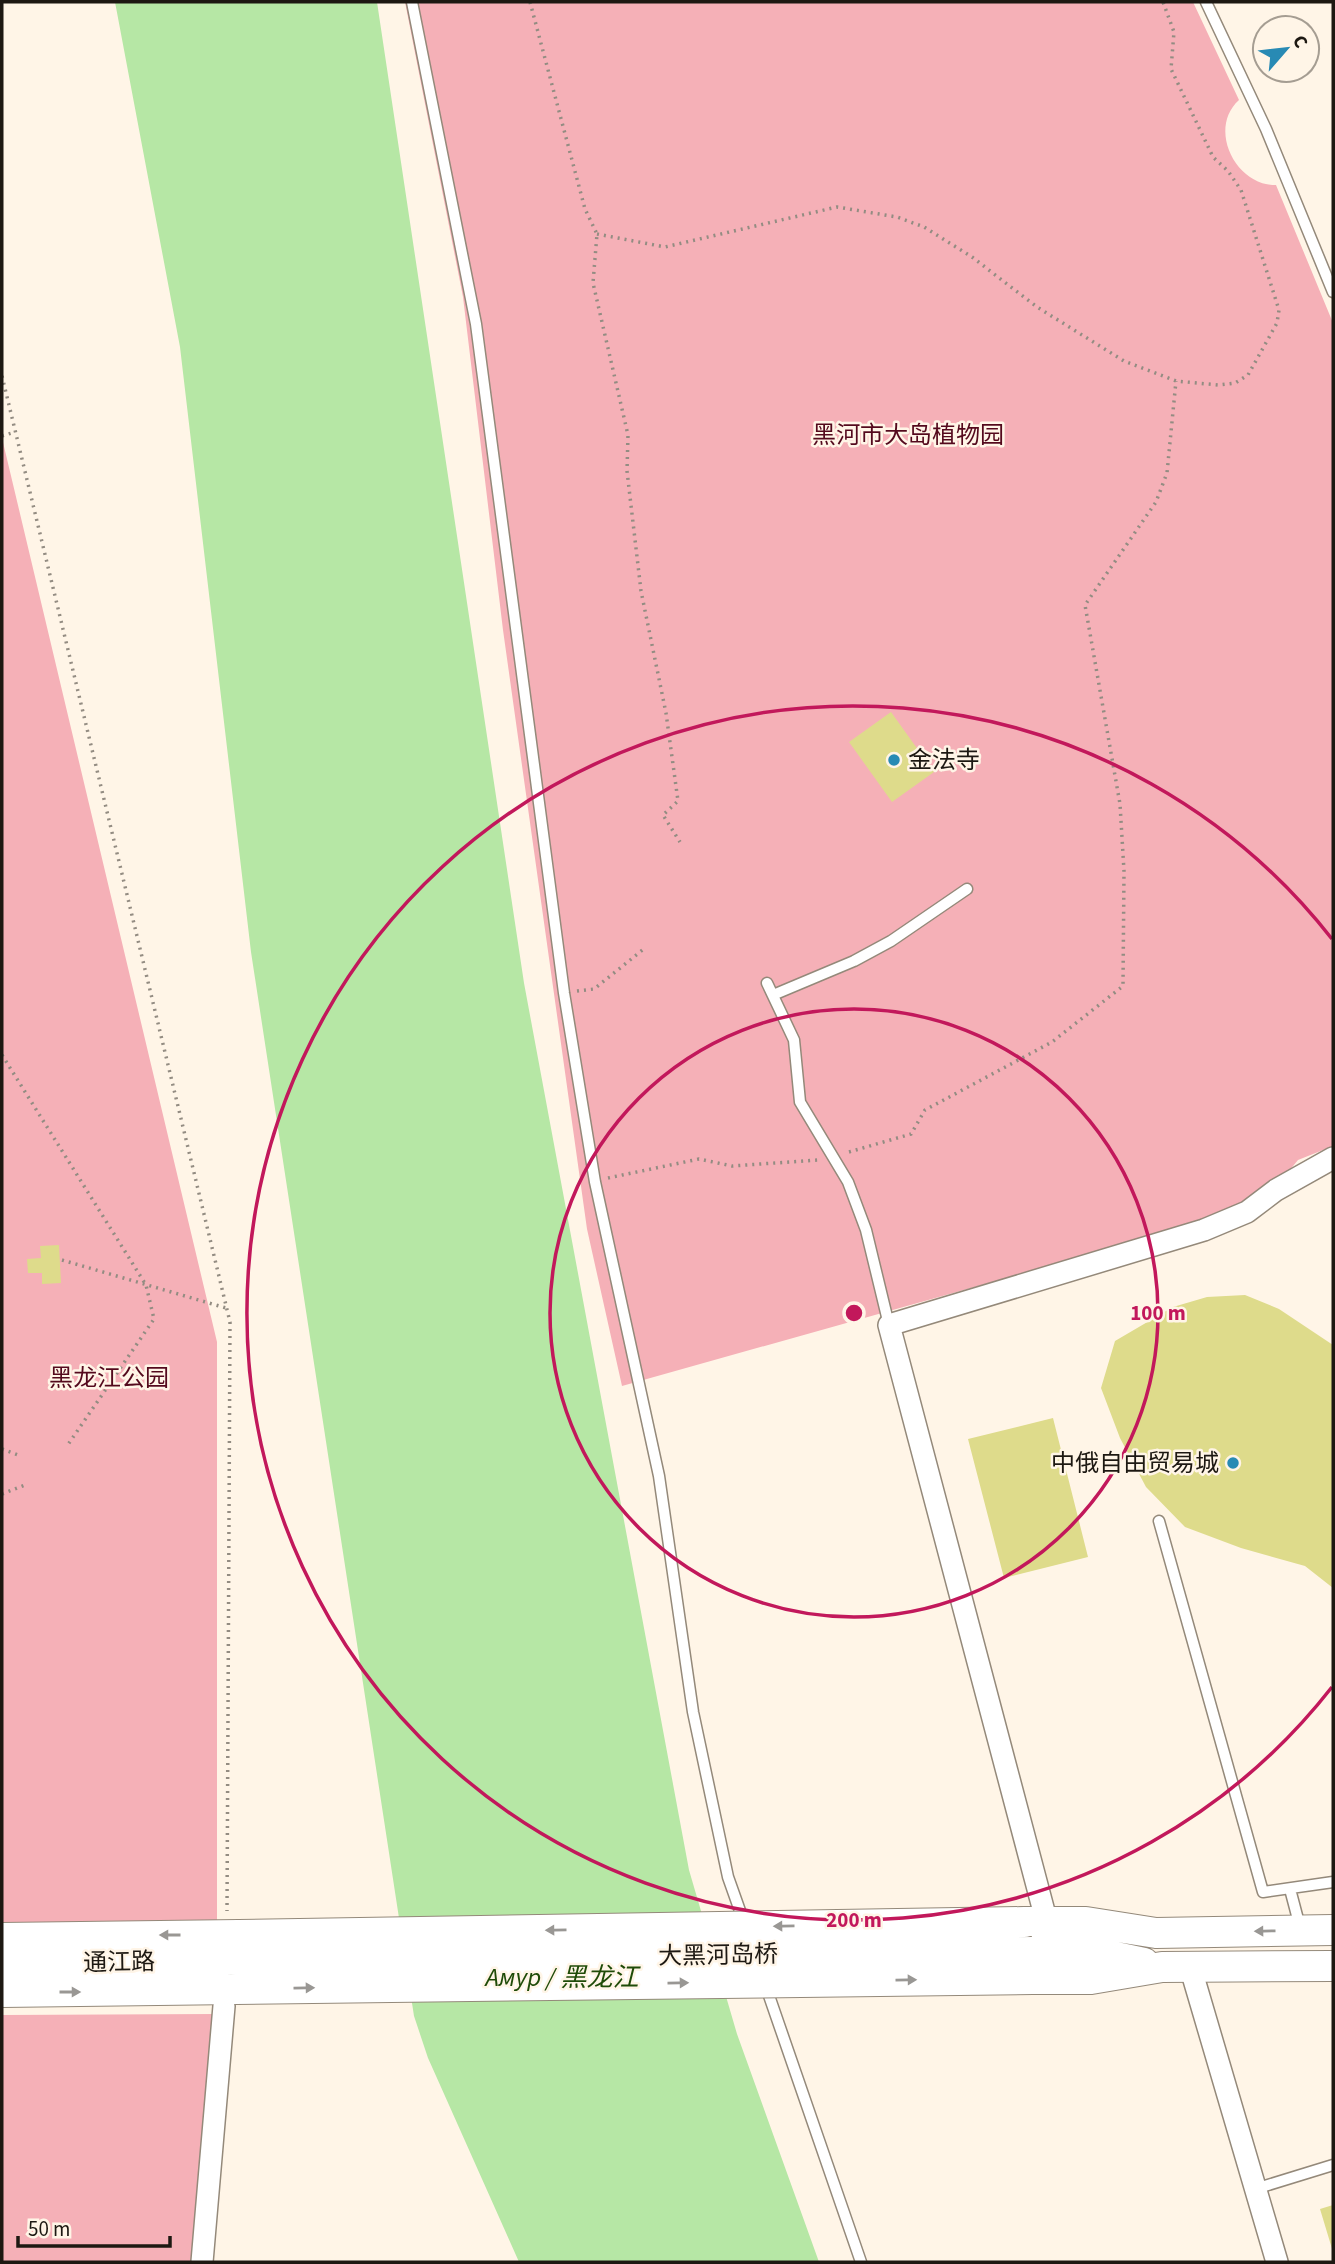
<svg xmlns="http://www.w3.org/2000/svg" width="1335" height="2264" font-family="'Source Sans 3','Noto Sans SC',sans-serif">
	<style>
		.green { fill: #f5b0b7 }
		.water { fill: #b6e7a5 }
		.building { fill: #dedb8b }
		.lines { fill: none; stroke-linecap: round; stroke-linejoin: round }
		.lane-casing { stroke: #94897a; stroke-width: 13 }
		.street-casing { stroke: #94897a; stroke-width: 24 }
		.secondary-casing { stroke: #94897a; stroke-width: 32 }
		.path { stroke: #938c82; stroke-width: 3.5; stroke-dasharray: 2 5; stroke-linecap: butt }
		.lane { stroke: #fff; stroke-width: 10 }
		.street { stroke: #fff; stroke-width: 21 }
		.secondary { stroke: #fff; stroke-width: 30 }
		.secondary-bridge-casing { stroke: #94897a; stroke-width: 32; stroke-linecap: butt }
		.secondary-bridge { stroke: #fff; stroke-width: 30 }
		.oneway { fill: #999794 }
		.ring { fill: none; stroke: #c2185b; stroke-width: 3.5 }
		.poi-dot { fill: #288ab4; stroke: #fff5e7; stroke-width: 2.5 }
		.labels { text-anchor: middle; stroke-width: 5; stroke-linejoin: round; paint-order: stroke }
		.park-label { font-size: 24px; fill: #54091d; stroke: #fff5e7 }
		.poi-label { font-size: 24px; fill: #1d1812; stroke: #fff5e7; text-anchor: start }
		.street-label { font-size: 24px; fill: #1d1812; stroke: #fff5e7 }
		.water-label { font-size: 26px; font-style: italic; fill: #1f4b08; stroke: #fff5e7 }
		.centre { fill: #c2185b; stroke: #fff5e7; stroke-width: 3.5 }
		.ring-label { font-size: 21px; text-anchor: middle; font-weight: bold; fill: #c2185b; stroke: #fff5e7; stroke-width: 5; stroke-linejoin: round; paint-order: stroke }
	</style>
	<rect width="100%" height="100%" fill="#fff5e7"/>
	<path class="green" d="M405 2H1193L1239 100C1207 129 1236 186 1276 185L1333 323V1146L1298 1160 1279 1183 1238 1209 1206 1222 622 1386 587 1229 503 630 463 297Z
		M2 438 217 1342V1927L2 1929Z
		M214 2014 191 2262H2V2015Z"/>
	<path class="water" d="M115 2H377L524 983 689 1870 737 2034 819 2262H519L428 2058 414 2016 251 952 180 347Z"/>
	<path class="building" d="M891 712 934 772 892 802 849 742Z
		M59 1245 61 1283 42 1284V1273H28L27 1259 41 1258 40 1246Z
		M1245 1295 1279 1309 1333 1345V1588L1305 1566 1241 1548 1185 1527 1146 1487 1120 1438 1101 1388 1115 1341 1173 1307 1207 1297Z
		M1053 1418 1088 1557 1004 1578 968 1439Z
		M1333 2205V2252L1320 2209Z"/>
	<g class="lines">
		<g class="lane-casing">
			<path id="lane" d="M412 2 476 324 564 993 595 1182 659 1476 693 1712 728 1877 745 1925
				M1206 2 1266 129 1333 292
				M767 983 794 1040 800 1102 848 1182 866 1230 889 1325
				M773 995 854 961 891 941 967 889
				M1159 1521 1263 1892 1333 1882
				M1290 1889 1300 1927
				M765 1984 861 2262
				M1255 2189 1333 2165"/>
		</g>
		<g class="street-casing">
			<path id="street" d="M1047 1923 889 1325 1204 1230 1247 1212 1276 1190 1333 1158
				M1190 1966 1277 2262
				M202 2262 224 2006"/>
		</g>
		<g class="secondary-casing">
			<path id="secondary" d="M1024 1922H1086L1156 1933 1333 1930
				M2 1938 239 1935
				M1032 1952 1087 1951 1144 1963
				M2 1965 236 1959
				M1033 1979H1091L1162 1967 1333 1966
				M2 1992 236 1989"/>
		</g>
		<path class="path" d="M530 2 585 209 597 234 593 283 628 435 627 471 641 591 666 713 678 801 663 815 680 842
			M597 234 665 247 837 207 897 217 924 227 972 257 1037 307 1124 361 1176 381 1218 385 1235 383 1248 375 1277 323 1279 310 1241 190 1228 171 1213 157 1171 69 1174 32 1163 2
			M2 376 230 1322 227 1911
			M2 436 15 432
			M577 991 594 989 645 948
			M2 1055 146 1285 154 1319 67 1446
			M849 1152 911 1134 925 1110 1052 1042 1123 986 1124 871 1120 804 1085 605 1156 502 1167 473 1176 381
			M608 1178 699 1159 732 1166 818 1160
			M62 1260 226 1308
			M2 1449 21 1456
			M2 1494 25 1485"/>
		<use href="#lane" class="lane"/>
		<use href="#street" class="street"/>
		<use href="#secondary" class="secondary"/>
		<g class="secondary-bridge-casing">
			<path id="secondary-bridge" d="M239 1935 1024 1922
				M236 1959 1032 1952
				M236 1989 1033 1979"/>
		</g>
		<use href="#secondary-bridge" class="secondary-bridge"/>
	</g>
	<defs><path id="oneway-solid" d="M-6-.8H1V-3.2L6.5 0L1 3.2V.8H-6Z" transform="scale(1.75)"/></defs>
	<g class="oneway">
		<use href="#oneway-solid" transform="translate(784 1926) rotate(179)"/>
		<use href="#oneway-solid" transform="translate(556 1930) rotate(179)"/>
		<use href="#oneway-solid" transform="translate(1265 1931) rotate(179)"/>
		<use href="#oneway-solid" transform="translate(170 1935) rotate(180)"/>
		<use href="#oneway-solid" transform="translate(906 1980) rotate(-1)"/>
		<use href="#oneway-solid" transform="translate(678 1983) rotate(-1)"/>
		<use href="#oneway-solid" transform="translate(304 1988) rotate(-1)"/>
		<use href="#oneway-solid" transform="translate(70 1992)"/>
	</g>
	<g class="ring">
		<circle cx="854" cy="1313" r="304"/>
		<path d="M1332 1687A607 607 0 1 1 1332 939"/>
	</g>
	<g class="poi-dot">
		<circle cx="894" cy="760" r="7"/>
		<circle cx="1233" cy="1463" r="7"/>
	</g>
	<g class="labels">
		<g class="park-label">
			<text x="908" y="443">黑河市大岛植物园</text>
			<text x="109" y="1386">黑龙江公园</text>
		</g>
		<g class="poi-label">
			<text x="908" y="768">金法寺</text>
			<text x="1219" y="1471" text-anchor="end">中俄自由贸易城</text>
		</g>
		<g class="street-label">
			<text transform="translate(718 1955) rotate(-1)" y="8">大黑河岛桥</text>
			<text transform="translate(119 1962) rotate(-1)" y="8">通江路</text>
		</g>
		<g class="water-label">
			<text x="562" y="1986">Амур / 黑龙江</text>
		</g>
	</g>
	<circle cx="854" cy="1313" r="10" class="centre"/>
	<g class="ring-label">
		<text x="1158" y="1320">100 m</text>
		<text x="854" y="1927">200 m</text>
	</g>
	<rect width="1335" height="2264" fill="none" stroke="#1d1812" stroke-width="7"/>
	<g transform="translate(1286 49) rotate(62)"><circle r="33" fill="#fff5e7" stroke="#a59d92" stroke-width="2"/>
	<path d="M0-5L12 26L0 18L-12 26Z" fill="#288ab4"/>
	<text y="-10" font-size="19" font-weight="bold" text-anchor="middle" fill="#1d1812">С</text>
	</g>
	<path d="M18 2236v10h152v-10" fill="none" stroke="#1d1812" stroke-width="3.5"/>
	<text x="28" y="2236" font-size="21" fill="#1d1812" stroke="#fff5e7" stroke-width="5" paint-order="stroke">50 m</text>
</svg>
